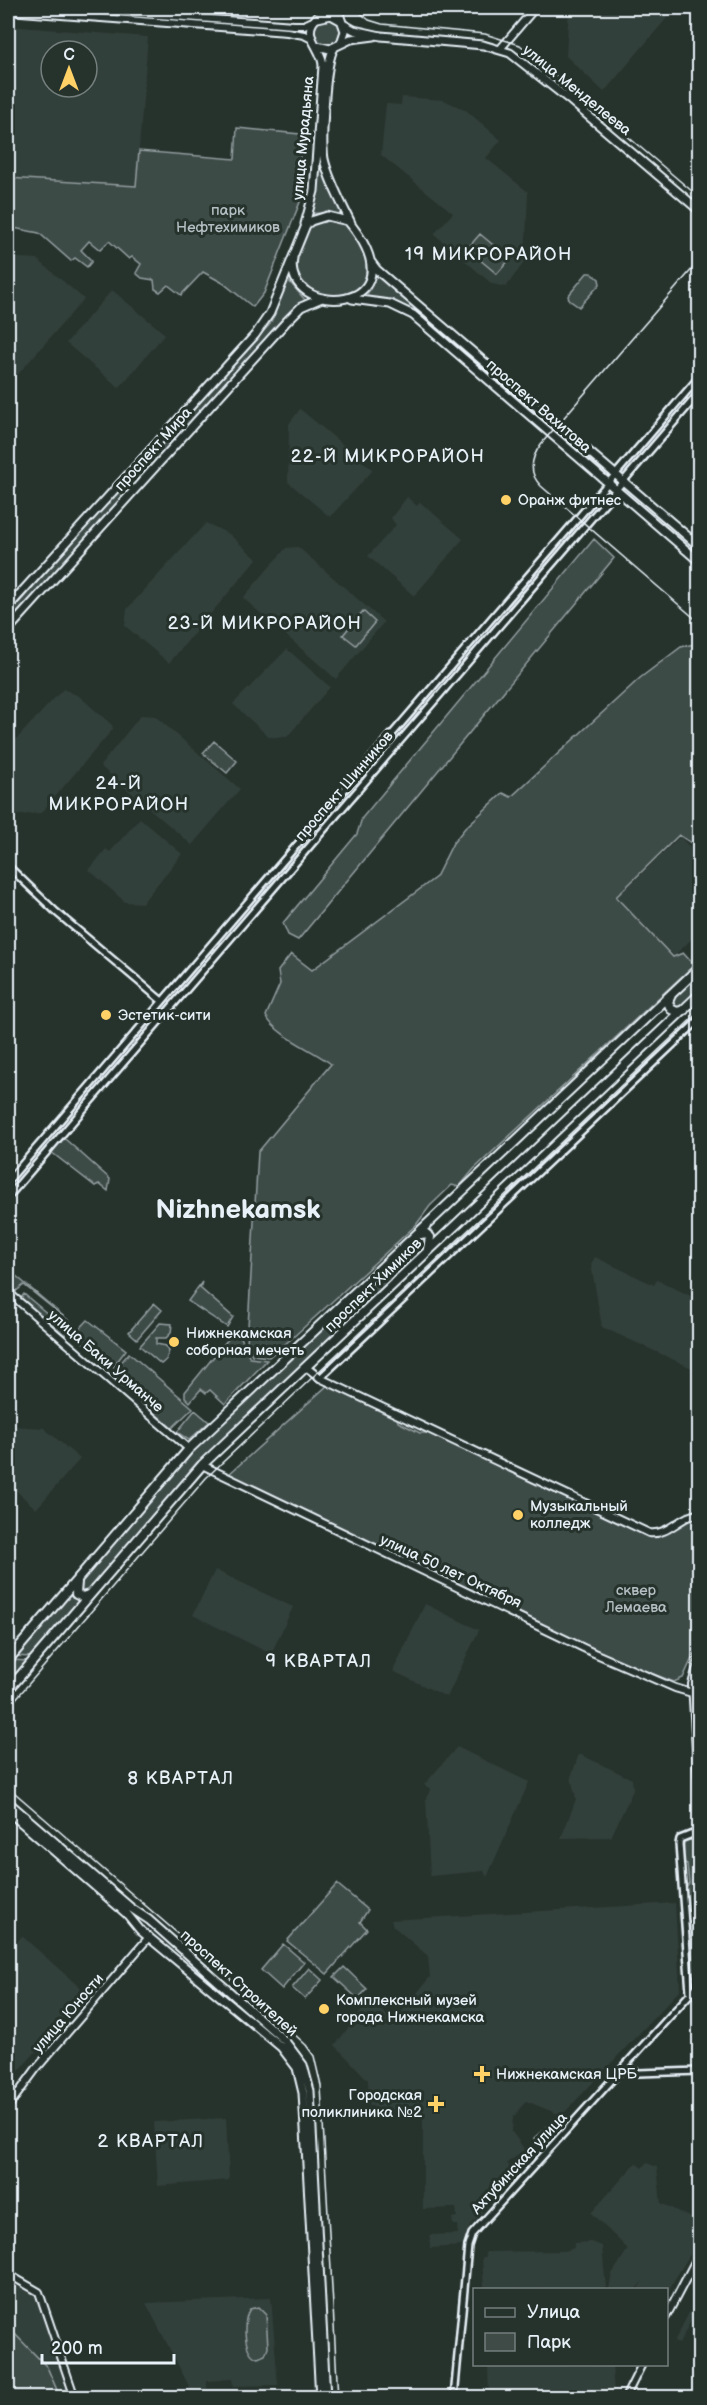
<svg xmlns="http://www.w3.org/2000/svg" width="707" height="2405" font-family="'Balsamiq Sans',sans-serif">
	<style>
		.built { fill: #333f3a; fill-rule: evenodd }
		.green { fill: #3e4b47; stroke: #939ea0; stroke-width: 1.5 }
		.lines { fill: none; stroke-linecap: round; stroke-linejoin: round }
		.minor-casing { stroke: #e8f1f8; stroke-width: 10 }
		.tertiary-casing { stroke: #e8f1f8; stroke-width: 10 }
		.secondary-casing { stroke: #e8f1f8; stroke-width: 11 }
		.primary-casing { stroke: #e8f1f8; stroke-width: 12 }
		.minor { stroke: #26332d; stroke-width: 5 }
		.tertiary { stroke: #26332d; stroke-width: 6 }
		.secondary { stroke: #26332d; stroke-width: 7 }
		.primary { stroke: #26332d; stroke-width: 8 }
		.tram { stroke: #e8f1f8; stroke-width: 1.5 }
		.poi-dot { fill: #ffd166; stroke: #26332d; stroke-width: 2 }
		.labels { text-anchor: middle; stroke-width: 6; stroke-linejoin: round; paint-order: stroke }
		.street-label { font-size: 15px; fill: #e8f1f8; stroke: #26332d }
		.park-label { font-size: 15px; fill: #b5bfc3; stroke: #26332d }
		.poi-label { font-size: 15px; fill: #e8f1f8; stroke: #26332d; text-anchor: start }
		.quarter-label { font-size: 18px; letter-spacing: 1.5px; fill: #e8f1f8; stroke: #26332d }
		.town-label { font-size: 27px; font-weight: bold; fill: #e8f1f8; stroke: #26332d }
	</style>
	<rect width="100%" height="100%" fill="#26332d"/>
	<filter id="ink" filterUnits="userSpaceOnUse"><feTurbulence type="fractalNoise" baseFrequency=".0167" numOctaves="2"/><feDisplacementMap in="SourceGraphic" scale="12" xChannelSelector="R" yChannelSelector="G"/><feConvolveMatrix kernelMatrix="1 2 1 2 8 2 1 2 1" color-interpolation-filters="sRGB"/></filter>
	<g filter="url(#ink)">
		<path class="built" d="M569 8H666L672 12 604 92 566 56Z
			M8 26 148 37 136 186 8 178ZM51 51H87V87H51Z
			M402 97 444 100 467 111 501 140 486 158 528 192 525 261 506 287 492 284 434 234 453 213 381 155 386 104 401 105Z
			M8 257 37 259 84 299 12 381 8 382Z
			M112 290 165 334 119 388 66 343Z
			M300 409 373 470 330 517 288 482 289 424Z
			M407 497 417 506 420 502 463 539 414 596 368 556 396 525 391 518Z
			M206 523 229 534 257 559 169 663 125 626 127 609Z
			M298 547 384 622 336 679 243 598 286 548Z
			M287 649 330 687 287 737H269L233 704Z
			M63 689 79 696 112 725 113 729 41 813 9 816 8 748Z
			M141 715 155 716 240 789 192 845 100 766Z
			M140 818 182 854 142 903 125 902 89 870 106 849 110 852Z
			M680 837 699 857 689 868 699 879 700 931 674 956 617 897Z
			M595 1257 654 1285 657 1280 699 1300V1362L696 1370 602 1327 591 1264Z
			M13 1426 44 1428 80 1459 36 1509 8 1483V1433Z
			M215 1570 293 1607 271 1654 193 1615Z
			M425 1604 479 1630 447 1697 393 1671Z
			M457 1747 529 1782 487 1877 484 1871 430 1876 426 1798 431 1789 424 1785Z
			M579 1754 632 1779 633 1790 611 1837 561 1838 576 1799 571 1777Z
			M675 1903 680 1990 567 2110 561 2115 526 2101 513 2118 512 2132 525 2150 507 2163 515 2175 470 2226 462 2246 430 2248V2235L458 2234 457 2225H453L452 2218 457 2217 456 2208 423 2209V2113L380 2112 369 2104 368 2080 335 2045 369 2001 394 2021 430 1977 428 1956 393 1926 391 1920Z
			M22 1936 86 1993 13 2078 8 2074V1953Z
			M226 2118 229 2180 158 2186 154 2122Z
			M636 2163 642 2168 647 2163 657 2167 661 2203 699 2222 694 2248 673 2282 667 2297 666 2290 638 2289 643 2281 636 2289H609L612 2274 628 2249 591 2213Z
			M574 2243 591 2242 602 2246 606 2289H484L482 2257H486V2252L565 2251 574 2248Z
			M8 2276 38 2293 73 2397H8Z
			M699 2293V2304L679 2344 674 2342Z
			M271 2298 278 2385 233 2386 232 2379 207 2381V2389L191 2390 146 2303Z
			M488 2365H612L614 2393 613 2397H565L564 2388 489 2393Z"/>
		<path class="green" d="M8 8 173 20V21Z
			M313 32a14 14 0 1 1 28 0a14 14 0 1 1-28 0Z
			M237 128 300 134V202L264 293 253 307 223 283 203 272 181 295 168 285 160 292 155 289 154 280 142 278 136 273 141 264 132 257 129 259 109 241 100 250 89 241 81 250 92 261 87 267 75 258 71 261 39 233 8 227V178L136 186 139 151 235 159Z
			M319 156 342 211 340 214 311 213Z
			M327 219 347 223C363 243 373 267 361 290 305 310 280 279 309 227Z
			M480 234 510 259 497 274 467 249Z
			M587 273H591L599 279 600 284 579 307 569 300 568 296Z
			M374 274 599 467 606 475 414 312 398 303 364 297 370 290Z
			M288 280 306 301 275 328 140 478 136 479 135 475 270 324Z
			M126 482H131L132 486 8 625V615Z
			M594 539 614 558 298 940 288 935 283 923 357 834 362 818Z
			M363 611 375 622 356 645 343 635Z
			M699 643V848L679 835 616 897 673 957 683 953 694 965 474 1169 459 1187 452 1185 430 1206 416 1225 290 1340 269 1357 252 1355 247 1344 258 1152 331 1064C312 1049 276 1036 266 1016L280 984 278 971 291 954 312 970 436 877 453 843 465 828 503 793 511 797 640 678 681 647Z
			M214 741 237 761 227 773 203 753Z
			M699 975V989L679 1008 672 1006 674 999Z
			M65 1139 110 1179 108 1191 99 1184 95 1186 51 1152 61 1140Z
			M419 1237H426L428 1244 199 1462 86 1593H79L78 1584 185 1458Z
			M15 1275 75 1326 24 1285 15 1292 8 1285Z
			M202 1282 200 1288 233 1317 227 1327 188 1301Z
			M24 1294 68 1331 65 1335 21 1298Z
			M154 1303 162 1310 137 1339 129 1332Z
			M88 1320 126 1350 113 1367 74 1335Z
			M160 1323 172 1324 171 1333 166 1338H156V1344L166 1346 169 1351 166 1360 161 1364 140 1346Z
			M237 1328 250 1358 267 1360 225 1404 210 1390 206 1393 201 1389 190 1402 185 1397V1392Z
			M129 1353 193 1408 172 1428 113 1377V1372Z
			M328 1385 397 1418 398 1422 420 1433H428L650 1537 663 1535 688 1520 699 1518V1643L683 1678 674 1682 602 1654 229 1474Z
			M195 1410 209 1422 189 1440 177 1432Z
			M71 1593 80 1601 31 1657 14 1656Z
			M11 1660 28 1661 8 1685V1664Z
			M691 1840 697 1843 700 1880 698 1978 690 1974C689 1956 692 1940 691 1923L687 1919 685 1888 689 1883 687 1864 683 1862 684 1841Z
			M337 1884 368 1910 360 1922 367 1929 327 1974 287 1941Z
			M283 1944 304 1962 282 1989 261 1970Z
			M344 1967 367 1989 358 1999 334 1977Z
			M309 1968 322 1980 305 1999 292 1988Z
			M554 2121 558 2128 541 2146 535 2145 534 2138Z
			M258 2307 266 2315 268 2347 265 2355 258 2358C243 2355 242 2319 250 2309Z
			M10 2329 47 2367 60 2397H8Z"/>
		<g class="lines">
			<g class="minor-casing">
				<path id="minor" d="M8 866 56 912 162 1001
					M8 1181 700 376
					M8 1197 700 392
					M320 1378 700 1019
					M690 1992 679 1844 680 1839 700 1831
					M624 2067 639 2073 700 2071
					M454 2398 468 2246 472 2234 700 1983"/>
			</g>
			<g class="tertiary-casing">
				<path id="tertiary" d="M63 8 294 25H304L315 20
					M8 11 287 32 304 35 312 39
					M501 48 535 8
					M8 1292 189 1449
					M306 1367 320 1378 649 1533C669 1536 681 1514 700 1514
					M202 1465 594 1653 675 1688 692 1693
					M700 1656 692 1684 700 1812
					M8 2107 36 2069 149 1937
					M8 2274 39 2292 75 2398
					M666 2317 700 2252
					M625 2398 642 2364"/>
			</g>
			<g class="secondary-casing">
				<path id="secondary" d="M337 8 345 31 341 43
					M318 18 331 15 340 20
					M343 24 354 30 381 36 483 45 510 53 571 101 700 211
					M317 46 330 49 351 39 374 36
					M334 48C325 62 321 141 324 159 329 181 341 202 351 223
					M305 224 314 191 323 66C323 50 305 38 312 24 315 18 321 13 325 8
					M371 262 377 270 700 547
					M352 299 390 304 413 315 700 562
					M8 607 255 335 270 313 306 225 311 221 327 216 348 221C426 315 281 321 293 258
					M8 630 287 321 301 307 322 298
					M8 1802 131 1908 149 1920 285 2041 303 2065 310 2091 326 2398
					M8 1811 127 1914 140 1930 281 2047 297 2068 303 2093 320 2398"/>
			</g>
			<g class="primary-casing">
				<path id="primary" d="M671 995 668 1002 671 1009 677 1012 684 1010
					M417 1235 425 1233 430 1237 428 1249
					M77 1582 76 1594 82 1597 89 1595
					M8 1660 189 1449 700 967
					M8 1690 202 1465 700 994"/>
			</g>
			<use href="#minor" class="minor"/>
			<use href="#tertiary" class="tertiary"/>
			<use href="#secondary" class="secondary"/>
			<use href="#primary" class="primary"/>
			<path class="tram" d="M354 8 369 20 382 24 485 34 520 45 700 198
				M700 260 541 444C531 458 528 473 541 486L700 623
				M8 1708 206 1478 700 1011
				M8 1787 292 2032 306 2045 314 2056 321 2086 338 2398"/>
		</g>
	</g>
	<g class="poi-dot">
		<circle cx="506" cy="500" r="6"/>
		<circle cx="106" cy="1015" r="6"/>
		<circle cx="174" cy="1342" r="6"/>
		<circle cx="518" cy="1515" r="6"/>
		<circle cx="324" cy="2009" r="6"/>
		<path d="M479 2065h6v6h6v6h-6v6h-6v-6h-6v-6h6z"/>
		<path d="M433 2095h6v6h6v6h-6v6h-6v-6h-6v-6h6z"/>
	</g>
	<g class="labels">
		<g class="street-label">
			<text transform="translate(577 90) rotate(39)" y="5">улица Менделеева</text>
			<text transform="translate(303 138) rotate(-85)" y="5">улица Мурадьяна</text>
			<text transform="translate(539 406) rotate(41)" y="5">проспект Вахитова</text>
			<text transform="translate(153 449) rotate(-48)" y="5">проспект Мира</text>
			<text transform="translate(344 786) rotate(-49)" y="5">проспект Шинников</text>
			<text transform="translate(373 1285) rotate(-44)" y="5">проспект Химиков</text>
			<text transform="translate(106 1361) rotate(41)" y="5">улица Баки Урманче</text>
			<text transform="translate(451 1571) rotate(25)" y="5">улица 50 лет Октября</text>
			<text transform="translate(239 1983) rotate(42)" y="5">проспект Строителей</text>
			<text transform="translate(68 2013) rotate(-49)" y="5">улица Юности</text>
			<text transform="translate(519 2163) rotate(-47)" y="5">Ахтубинская улица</text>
		</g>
		<g class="park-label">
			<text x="228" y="215">парк<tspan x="228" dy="17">Нефтехимиков</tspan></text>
			<text x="636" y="1595">сквер<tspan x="636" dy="17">Лемаева</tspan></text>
		</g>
		<g class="poi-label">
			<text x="518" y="505">Оранж фитнес</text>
			<text x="118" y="1020">Эстетик-сити</text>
			<text x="186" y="1338">Нижнекамская<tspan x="186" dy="17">соборная мечеть</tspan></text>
			<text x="530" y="1511">Музыкальный<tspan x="530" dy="17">колледж</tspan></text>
			<text x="336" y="2005">Комплексный музей<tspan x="336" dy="17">города Нижнекамска</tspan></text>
			<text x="496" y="2079">Нижнекамская ЦРБ</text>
			<text x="422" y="2100" text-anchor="end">Городская<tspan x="422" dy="17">поликлиника №2</tspan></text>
		</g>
		<g class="quarter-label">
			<text x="489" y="260">19 МИКРОРАЙОН</text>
			<text x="388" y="462">22-Й МИКРОРАЙОН</text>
			<text x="265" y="629">23-Й МИКРОРАЙОН</text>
			<text x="119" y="789">24-Й<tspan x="119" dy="21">МИКРОРАЙОН</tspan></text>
			<text x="319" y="1667">9 КВАРТАЛ</text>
			<text x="181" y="1784">8 КВАРТАЛ</text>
			<text x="151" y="2147">2 КВАРТАЛ</text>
		</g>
		<g class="town-label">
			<text x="238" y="1218">Nizhnekamsk</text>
		</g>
	</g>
	<rect width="707" height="2405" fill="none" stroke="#26332d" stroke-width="30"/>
	<rect x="15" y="15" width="677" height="2375" fill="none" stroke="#e8f1f8" stroke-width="2" filter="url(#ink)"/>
	<rect x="473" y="2288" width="195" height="78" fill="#26332d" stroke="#747f7e" stroke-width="1.5"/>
	<rect x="485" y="2308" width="30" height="9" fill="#26332d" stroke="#747f7e" stroke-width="1.5"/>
	<text x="527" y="2318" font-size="18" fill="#e8f1f8">Улица</text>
	<rect x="485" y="2333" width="30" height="18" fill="#3e4b47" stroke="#747f7e" stroke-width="1.5"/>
	<text x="527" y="2348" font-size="18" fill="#e8f1f8">Парк</text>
	<g transform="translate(69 69)"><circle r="28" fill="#26332d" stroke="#747f7e" stroke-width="1.5"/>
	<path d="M0-4.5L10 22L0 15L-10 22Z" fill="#ffd166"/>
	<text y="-9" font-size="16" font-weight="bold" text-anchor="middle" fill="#e8f1f8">С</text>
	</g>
	<path d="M42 2354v9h132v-9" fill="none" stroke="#e8f1f8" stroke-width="3"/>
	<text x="51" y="2354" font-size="18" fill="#e8f1f8" stroke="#26332d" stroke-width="4.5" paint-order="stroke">200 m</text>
</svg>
